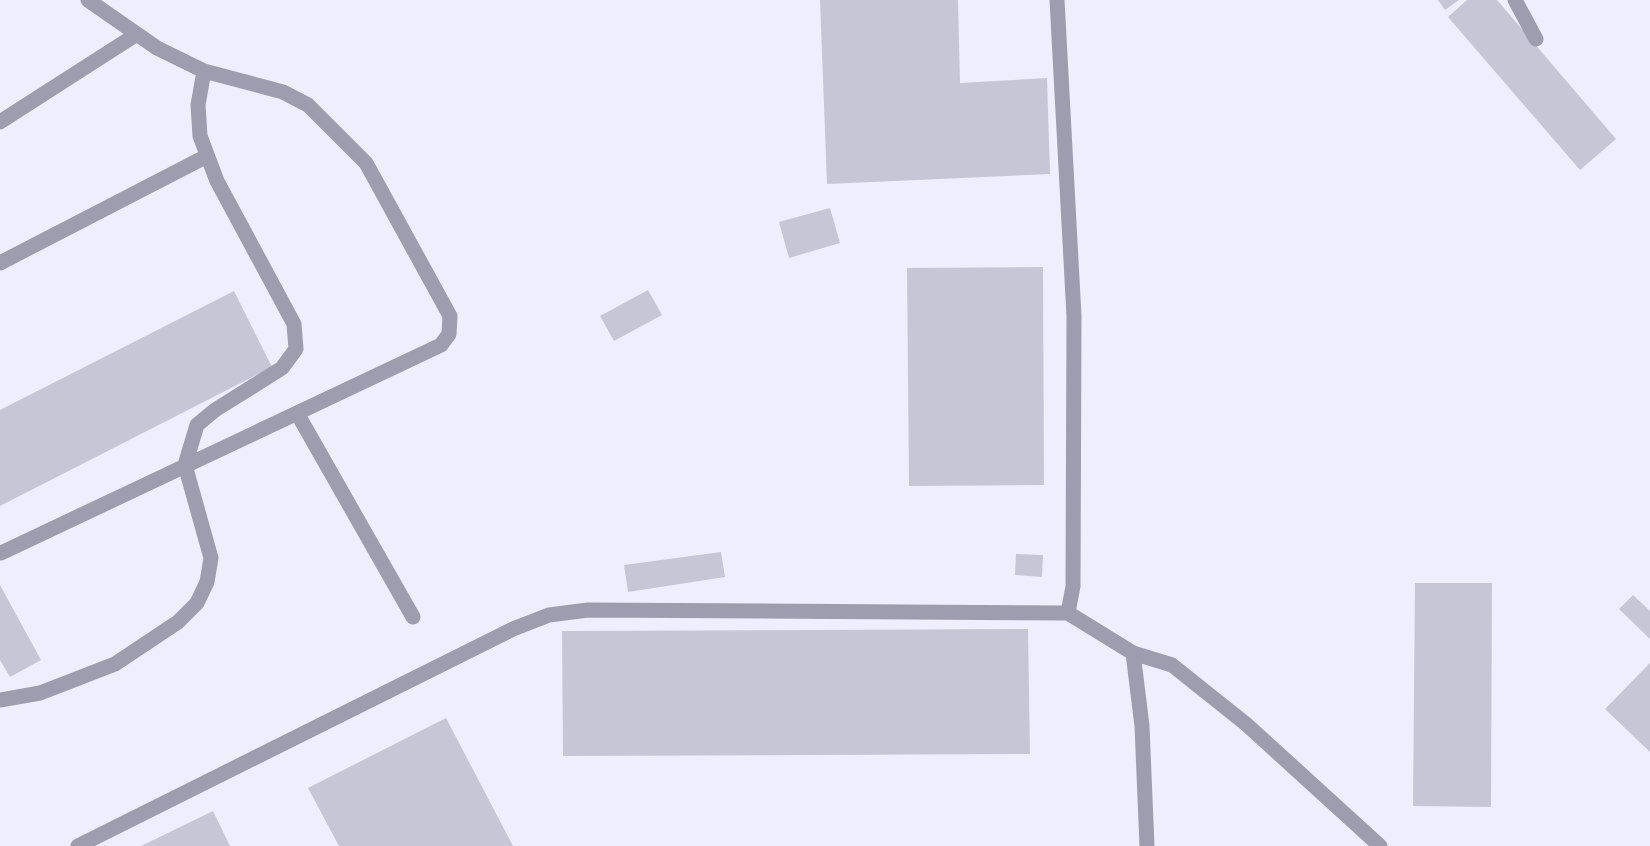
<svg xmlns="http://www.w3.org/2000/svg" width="1650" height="846" font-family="Roboto,sans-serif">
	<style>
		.building { fill: #c7c6d6 }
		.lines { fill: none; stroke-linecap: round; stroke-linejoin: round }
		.minor { stroke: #9e9daf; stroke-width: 15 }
	</style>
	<rect width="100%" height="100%" fill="#efeeff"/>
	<path class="building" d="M820 0H958L960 83 1047 78 1050 174 827 184Z
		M1438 0H1459L1445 10Z
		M1467 0H1497L1616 139 1580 170 1448 17Z
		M830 208 840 243 789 258 779 222Z
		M1043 267 1044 485 909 486 907 268Z
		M648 290 662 315 614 341 600 316Z
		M234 291 272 367 0 506V410Z
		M721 552 725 577 628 592 624 565Z
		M1016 554 1043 555 1042 577 1015 575Z
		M1415 583H1492L1491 807 1413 806Z
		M0 585 41 660 10 677 0 660Z
		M1633 595 1650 611V639L1619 609Z
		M1028 629 1030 754 563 756 562 631Z
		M1650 663V752L1605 709Z
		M446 718 513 846H339L308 788Z
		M213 811 230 846H141Z"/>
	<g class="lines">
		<path class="minor" d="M1057 0 1074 316 1073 586 1068 613 1133 653 1142 726 1147 846
			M1515 0 1536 39
			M0 122 137 34
			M0 263 207 156
			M297 413 413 617
			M1 553 441 345 449 334 450 316 366 163 308 105 283 92 204 71 157 48 88 0
			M1133 653 1172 665 1246 724 1380 846
			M0 700 40 693 115 664 178 622 197 603 207 582 211 558 185 465 197 425 215 410 282 368 296 349 294 324 217 181 200 136 198 105 204 71
			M78 846 513 629 549 615 588 610 1068 613"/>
	</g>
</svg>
